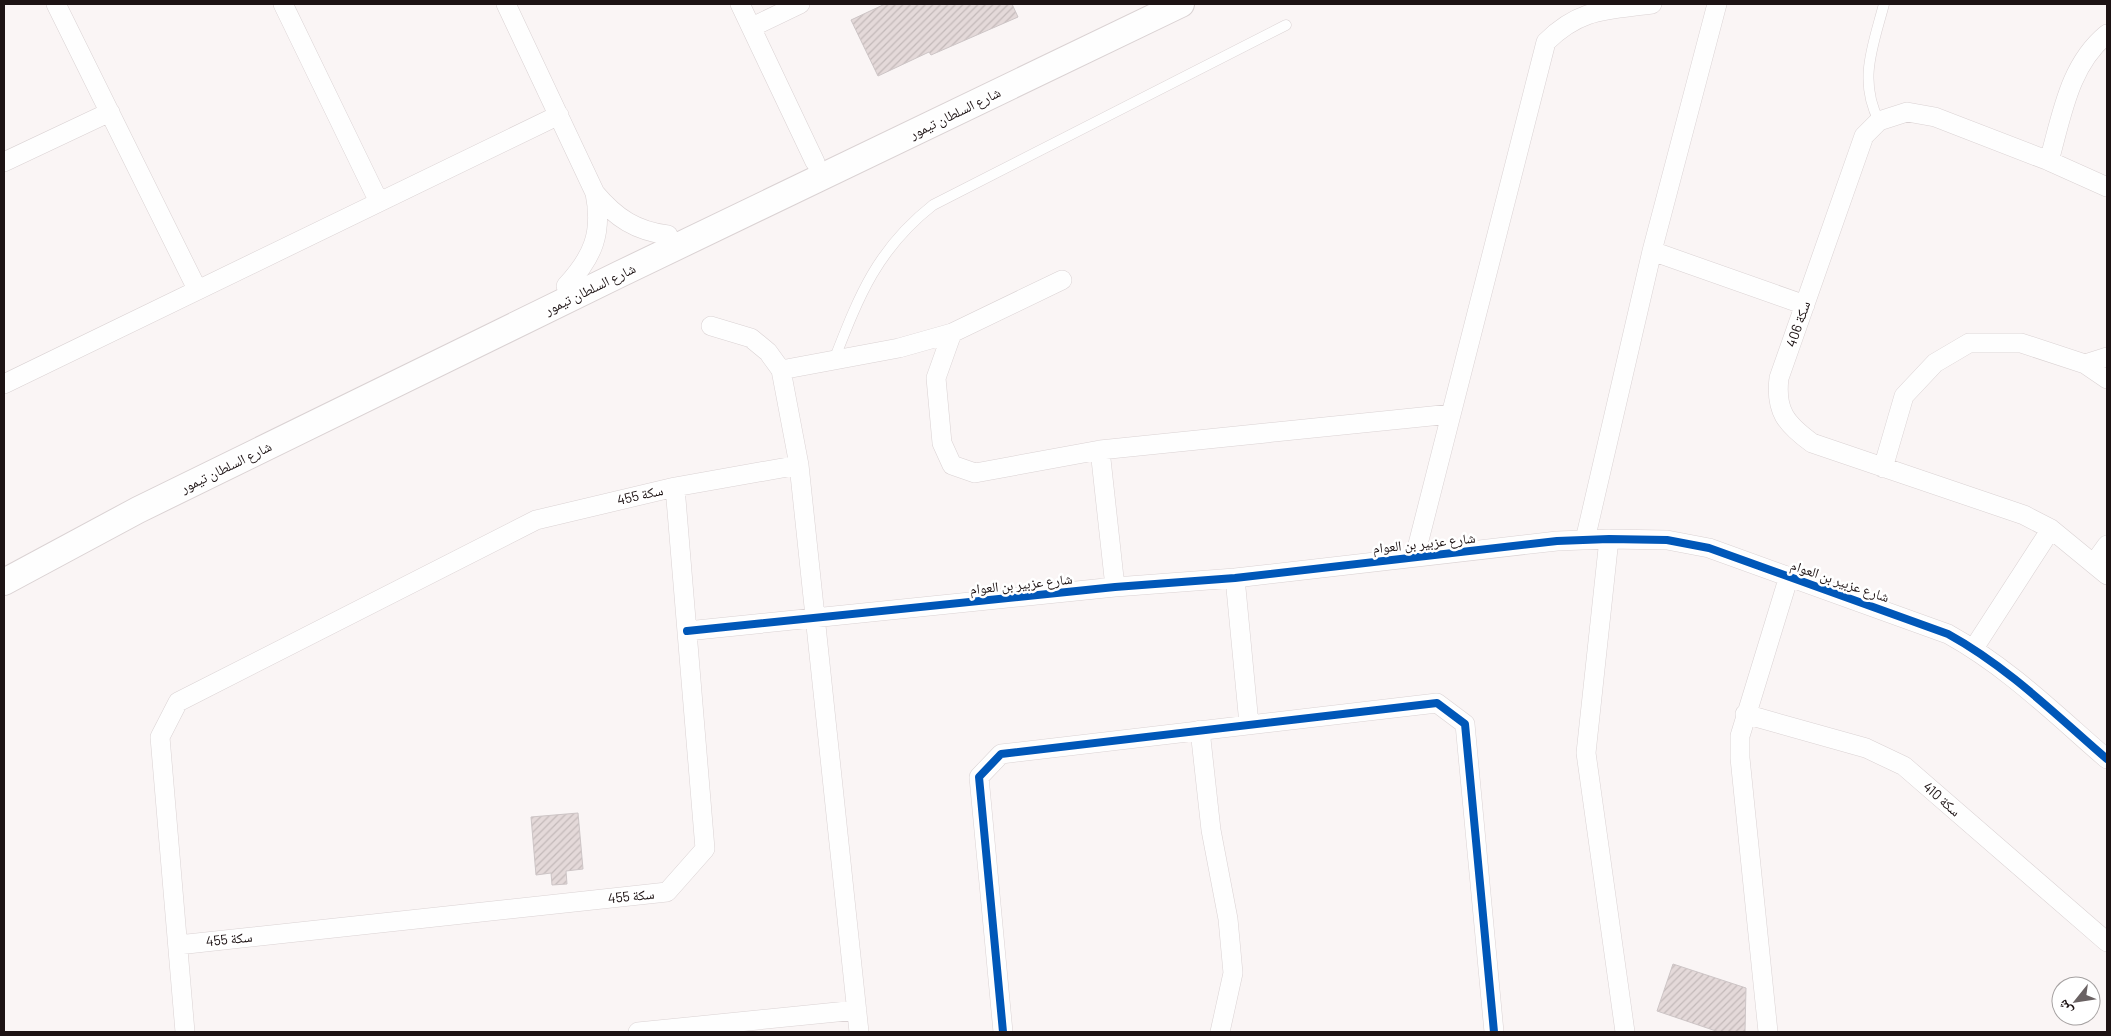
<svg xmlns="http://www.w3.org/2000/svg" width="2111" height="1036" font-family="Barlow,'Noto Naskh Arabic',sans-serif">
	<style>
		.building { fill: url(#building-hatch); stroke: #cdc5c6 }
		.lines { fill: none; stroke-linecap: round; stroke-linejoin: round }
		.lane-casing { stroke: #dad2d3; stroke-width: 11 }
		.street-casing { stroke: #dad2d3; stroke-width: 20 }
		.secondary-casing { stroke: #dad2d3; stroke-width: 28 }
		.lane { stroke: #fefefe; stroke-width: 10 }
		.street { stroke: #fefefe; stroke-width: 19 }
		.secondary { stroke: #fefefe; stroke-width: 26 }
		.cycleway-casing { stroke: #fff; stroke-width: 11 }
		.cycleway { stroke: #0057b8; stroke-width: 8 }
		.labels { text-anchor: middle; stroke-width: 5; stroke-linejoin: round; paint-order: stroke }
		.street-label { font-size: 14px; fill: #1d1314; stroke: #fff }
	</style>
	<defs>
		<pattern id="building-hatch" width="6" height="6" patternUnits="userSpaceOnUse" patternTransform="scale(1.25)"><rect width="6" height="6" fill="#e4d9d9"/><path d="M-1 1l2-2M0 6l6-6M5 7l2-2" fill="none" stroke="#c3b9b9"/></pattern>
	</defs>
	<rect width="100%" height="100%" fill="#faf5f5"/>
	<path class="building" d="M885 4H1012L1018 17 931 55 929 52 878 76 851 20Z
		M578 813 583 869 566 871 567 884 552 885 551 873 536 875 531 817Z
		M1673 964 1746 988 1745 1032H1719L1657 1011Z"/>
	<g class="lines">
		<g class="lane-casing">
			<path id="lane" d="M1879 121C1858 80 1873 46 1884 4
				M834 360C859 296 877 249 933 205L1286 25"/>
		</g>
		<g class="street-casing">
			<path id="street" d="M56 4 197 289
				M283 4 379 202
				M506 4 595 193C603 233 593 257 566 286
				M740 4 815 162
				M752 27 800 4
				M2049 161C2062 115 2069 65 2107 34
				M4 162 110 112
				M2107 187 2049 161 1935 117 1907 112 1879 121 1864 136 1779 378C1775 411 1786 424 1812 443L2024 515 2051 529 2107 575
				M595 193C616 218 636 231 668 235
				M1652 251 1805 305
				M1062 280 952 333 936 378 942 443 952 465 975 473 1100 450 1451 414
				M711 326 751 338 768 352 781 370 799 465 859 1032
				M2085 364 2107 357
				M781 370 899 348 952 333
				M4 384 559 115
				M1100 450 1115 587
				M1883 468 1904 396 1935 363 1969 343H2021L2085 364 2107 379
				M1609 539 1586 753 1625 1032
				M1585 540 1652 251 1717 4
				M1415 556 1546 42C1580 8 1607 10 1652 4
				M2094 563 2107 545
				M1235 578 1249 724
				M687 631 1115 587 1235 578 1557 541 1609 539 1667 540 1709 548 1948 634C2008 667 2056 715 2107 759
				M1974 648 2051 529
				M1745 714 1866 748 1904 766 2107 942
				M1200 730 1211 830 1228 919 1233 973 1220 1032
				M178 945 667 892 705 849 675 487
				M185 1032 160 737 178 702 536 520 675 487 799 465
				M638 1032 857 1010
				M1003 1032 979 777 1001 754 1437 703 1465 724 1494 1032
				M1768 1032 1740 758V736L1789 576"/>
		</g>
		<g class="secondary-casing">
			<path id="secondary" d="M4 582 138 510 620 274 1181 4"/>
		</g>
		<use href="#lane" class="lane"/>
		<use href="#street" class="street"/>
		<use href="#secondary" class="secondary"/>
		<g class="cycleway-casing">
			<path id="cycleway" d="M687 631 1115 587 1235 578 1557 541 1609 539 1667 540 1709 548 1948 634C2008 667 2056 715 2107 759
				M1003 1032 979 777 1001 754 1437 703 1465 724 1494 1032"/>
		</g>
		<use href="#cycleway" class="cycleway"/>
	</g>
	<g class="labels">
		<g class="street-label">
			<text transform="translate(955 113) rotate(-26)" y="5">شارع السلطان تيمور</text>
			<text transform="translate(590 289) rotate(-26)" y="5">شارع السلطان تيمور</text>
			<text transform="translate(1798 324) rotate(-71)" y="5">سكة 406</text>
			<text transform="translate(226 467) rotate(-26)" y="5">شارع السلطان تيمور</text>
			<text transform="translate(640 495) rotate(-13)" y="5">سكة 455</text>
			<text transform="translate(1424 543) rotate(-6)" y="5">شارع عزبير بن العوام</text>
			<text transform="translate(1840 581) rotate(19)" y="5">شارع عزبير بن العوام</text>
			<text transform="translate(1021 584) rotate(-6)" y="5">شارع عزبير بن العوام</text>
			<text transform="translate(1942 799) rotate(41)" y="5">سكة 410</text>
			<text transform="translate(631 896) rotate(-6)" y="5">سكة 455</text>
			<text transform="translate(229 939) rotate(-6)" y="5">سكة 455</text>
		</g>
	</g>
	<rect width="2111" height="1036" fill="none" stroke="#1d1314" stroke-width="10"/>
	<g transform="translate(2076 1001) rotate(240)"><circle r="24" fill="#ffffff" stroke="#a5a1a1"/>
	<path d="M0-4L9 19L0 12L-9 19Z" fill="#6a6263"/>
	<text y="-8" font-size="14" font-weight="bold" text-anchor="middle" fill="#1d1314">ش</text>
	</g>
</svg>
